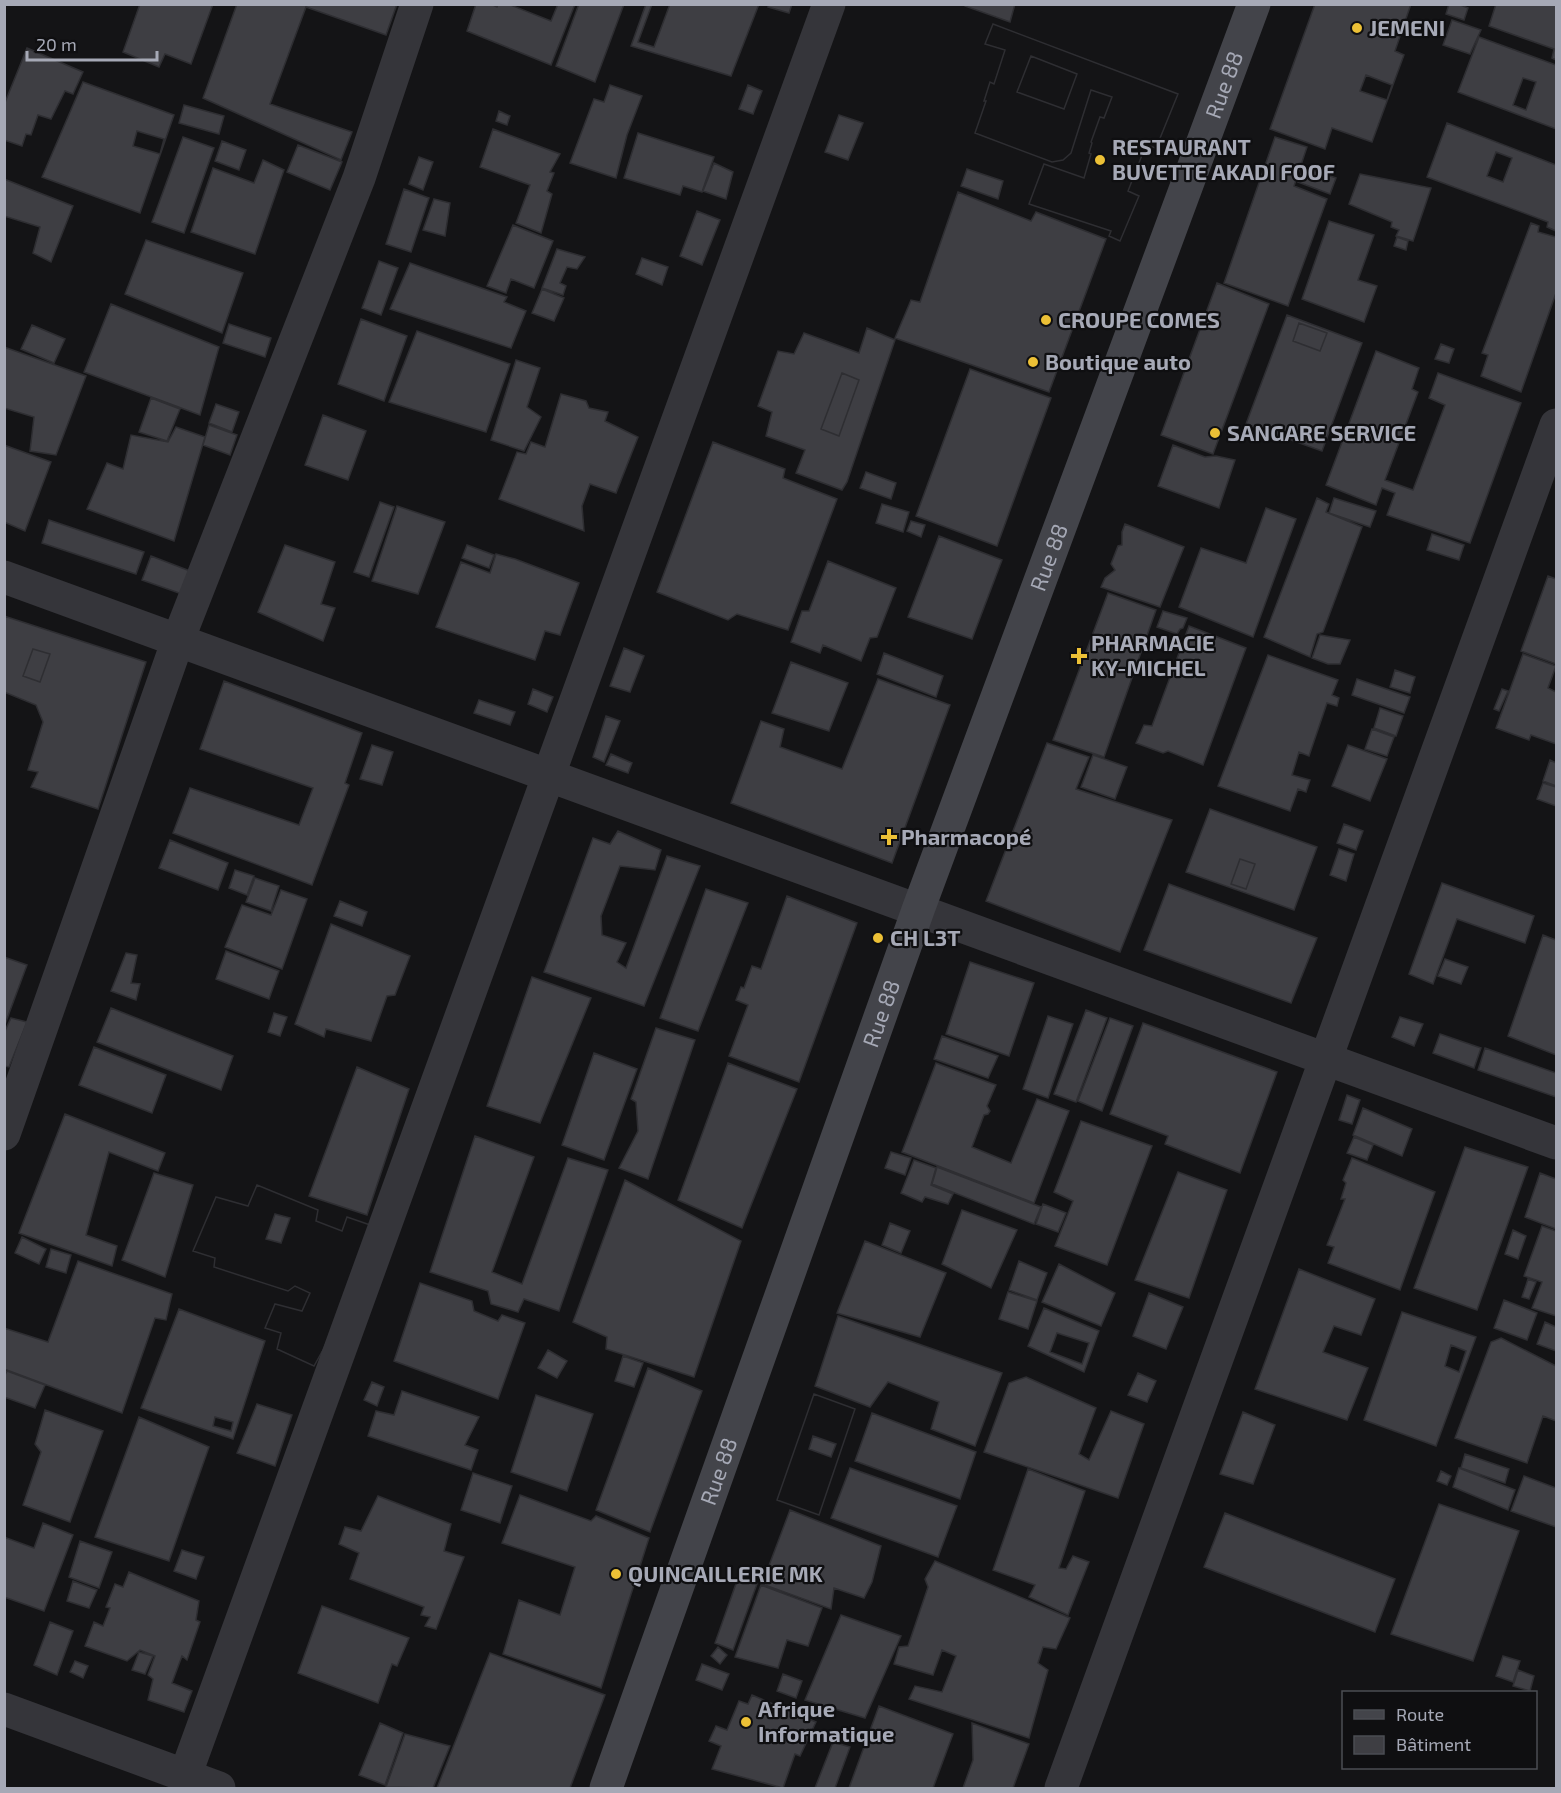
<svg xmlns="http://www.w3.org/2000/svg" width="1561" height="1793" font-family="'Exo 2',sans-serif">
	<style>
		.building { fill: #3e3e43; stroke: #2e2e32; stroke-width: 1.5; fill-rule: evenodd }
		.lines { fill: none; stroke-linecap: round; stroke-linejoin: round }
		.minor { stroke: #35353a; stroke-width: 33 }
		.secondary { stroke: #43444a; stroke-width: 33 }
		.poi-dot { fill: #ecc036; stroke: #0f0f11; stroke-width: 2 }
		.labels { text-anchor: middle; stroke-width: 4.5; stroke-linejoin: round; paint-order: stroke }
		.poi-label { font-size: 22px; font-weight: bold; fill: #a6a9b6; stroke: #0f0f11; text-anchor: start }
		.street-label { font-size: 22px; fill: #a6a9b6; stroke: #0f0f11 }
	</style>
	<rect width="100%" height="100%" fill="#141416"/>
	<path class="building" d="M140 4H213L191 64 165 54 159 67 123 52Z
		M237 4H397L386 35 306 7 270 104 352 132 341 160 203 98Z
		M476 4H491L497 7 498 4H508L551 21 558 4H575L551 65 467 31Z
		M579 4H624L595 82 556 66Z
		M646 4H652L638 42 654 47 670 4H759L731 76 631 46Z
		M769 4H792L789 13 768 7Z
		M965 4H1015L1010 22 965 6Z
		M1315 4H1411L1395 51 1404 55 1372 142 1332 128 1325 149 1270 129ZM1366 75 1392 85 1387 100 1360 91Z
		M1449 4H1458L1468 8 1464 20 1446 14Z
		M1496 4H1556V60L1552 58 1554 49 1489 26Z
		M1452 20 1481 30 1470 54 1443 45Z
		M993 24 1178 94 1156 148 1146 145 1128 191 1139 196 1120 241 1109 236 1111 231 1029 204 1044 164 1084 178 1091 154 1089 153 1092 143 1091 142 1100 117 1104 118 1112 97 1091 90 1071 153 1063 160 1052 162 975 133 986 101H984L990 82 994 84 1005 50 985 44ZM1031 56 1077 74 1064 109 1017 92Z
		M993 24 1178 94 1156 148 1146 145 1128 191 1139 196 1120 241 1109 236 1111 231 1029 204 1044 164 1084 178 1091 154 1089 153 1092 143 1091 142 1100 117 1104 118 1112 97 1091 90 1071 153 1063 160 1052 162 975 133 986 101H984L990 82 994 84 1005 50 985 44Z
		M1479 37 1556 65V129L1458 92ZM1523 78 1536 82 1526 110 1513 105Z
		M27 48 83 72 73 94 65 91 51 119 38 115 31 135 26 134 22 146 4 140V105Z
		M1031 56 1077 74 1064 109 1017 92Z
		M83 82 174 115 140 213 42 177ZM137 131 164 139 160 154 133 146Z
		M610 85 642 96 627 135 616 178 570 163 594 99 604 102Z
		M748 85 762 91 753 114 739 109Z
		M184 105 224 116 219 134 179 123Z
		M499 111 510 116 507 125 496 121Z
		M839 115 863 123 848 160 825 152Z
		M1447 123 1556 165V231L1547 227 1548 222 1427 177ZM1496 152 1512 158 1503 182 1487 176Z
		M493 129 560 154 550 172 554 173 547 191 552 194 541 233 516 223 530 185 480 167Z
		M638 133 714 157 702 192 683 186 680 195 624 178Z
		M183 137 214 148 184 233 152 222Z
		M1275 137 1307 147 1294 186 1327 199 1288 306 1224 283Z
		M222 141 246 150 239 170 215 161Z
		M298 145 342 162 330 190 287 172Z
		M419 157 433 162 423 190 409 184Z
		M263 160 284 170 255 254 191 232 213 168 254 183Z
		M714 163 733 172 726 199 703 191Z
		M1304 167 1336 178 1330 194 1298 182Z
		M967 169 1003 181 998 199 961 186Z
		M1360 174 1431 188 1413 241 1396 236 1399 230 1391 227 1392 222 1349 204Z
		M4 179 73 206 51 262 33 253 40 227 4 216Z
		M404 189 429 198 411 252 386 244Z
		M958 192 1031 221 1036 212 1106 239 1049 392 895 338 911 300 920 302Z
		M434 199 450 203 445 236 423 230Z
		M697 211 720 220 702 265 680 256Z
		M1329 221 1374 235 1358 280 1377 286 1364 322 1302 299Z
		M1531 223 1539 226 1538 232 1556 237V293L1521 392 1481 376 1488 355 1482 353Z
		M513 225 553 241 534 288 511 279 506 293 487 286Z
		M1397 237 1408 241 1406 250 1394 246Z
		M146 240 243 273 222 333 125 294Z
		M557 249 585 257 577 269 567 267 560 283 566 286 563 295 542 288Z
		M642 258 668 267 662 285 636 274Z
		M379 261 398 268 381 315 362 308Z
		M410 263 507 297 504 302 526 311 511 348 390 309Z
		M1217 283 1269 304 1213 454 1161 435Z
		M542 289 564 298 554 321 532 313Z
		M111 304 219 347 200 415 84 372Z
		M1287 315 1362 343 1322 451 1246 424ZM1299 323 1327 333 1320 351 1293 341Z
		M361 319 407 336 384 401 338 384Z
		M1299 323 1327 333 1320 351 1293 341Z
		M229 324 271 338 265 357 223 343Z
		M32 325 65 339 54 363 21 349Z
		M867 328 895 340 847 482 842 490 796 473 805 450 766 436 772 412 758 406 778 351 794 354 804 333 859 353ZM842 373 859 380 839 436 821 429Z
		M417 331 510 364 486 432 389 402Z
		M1441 344 1454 349 1449 363 1435 359Z
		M4 347 86 376 56 455 30 451 34 417 4 408Z
		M1376 351 1419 368 1412 389 1418 392 1385 480 1413 490 1445 405 1429 398 1438 373 1521 403 1470 543 1387 515 1395 493 1382 488 1376 505 1326 485Z
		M516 360 540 368 527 407 541 417 524 451 491 440Z
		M970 369 1051 398 997 546 916 516Z
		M842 373 859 380 839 436 821 429Z
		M561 394 586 401 589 408 608 412 605 421 638 437 616 493 590 484 582 506 584 531 499 499 517 452 526 454 531 442 545 447Z
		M151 398 180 409 167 441 139 432Z
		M216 404 239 412 232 432 209 423Z
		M323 415 366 431 348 480 305 465Z
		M209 425 237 435 230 455 203 445Z
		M176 427 205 437 174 541 87 509 107 463 123 469 131 435 168 442Z
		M713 442 785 469 783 478 837 499 788 630 737 614 728 620 657 592Z
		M4 445 51 462 25 531 4 522Z
		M1173 445 1205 457 1216 456 1235 460 1219 508 1158 486Z
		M866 472 896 483 891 499 860 488Z
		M1317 498 1329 504 1326 512 1362 527 1323 632 1317 634 1310 657 1264 637Z
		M1334 498 1376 511 1370 527 1329 513Z
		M380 502 394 507 369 577 354 572Z
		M882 504 909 512 903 532 876 523Z
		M397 506 445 522 418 594 372 581Z
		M1266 508 1296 519 1253 637 1179 607 1201 548 1246 563Z
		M49 520 144 552 136 574 42 543Z
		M911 521 925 525 921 537 907 531Z
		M1125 524 1184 547 1160 607 1101 587 1105 578 1115 570 1111 564 1118 546 1122 545V532Z
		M1432 534 1464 545 1459 560 1427 550Z
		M939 536 1002 560 972 639 908 617Z
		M285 545 335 562 321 604 335 608 323 641 258 612Z
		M467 545 494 555 489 568 462 558Z
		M496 554 515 559 579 583 560 635 545 631 535 660 436 627 461 562 490 573Z
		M151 556 190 571 182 594 142 580Z
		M828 561 896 588 877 637 870 638 861 661 823 645 820 653 791 642 802 611H809Z
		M1548 576 1556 579V664L1521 651Z
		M1108 593 1156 610 1104 757 1053 740Z
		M1163 611 1187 618 1183 628 1180 629 1177 634 1157 627Z
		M4 616 146 662 98 809 31 787 38 772 28 770 43 722 36 705 4 692ZM33 649 50 654 40 682 23 676Z
		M1189 626 1246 648 1203 765 1168 751 1163 753 1136 743 1144 725 1152 726Z
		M1320 635 1350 640 1340 664H1328L1312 658Z
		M624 648 644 656 630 692 610 686Z
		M33 649 50 654 40 682 23 676Z
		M884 653 943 676 936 697 877 674Z
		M1523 654 1556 666 1548 688 1556 692V744L1531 735 1529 740 1496 728Z
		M1268 655 1338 680 1332 695 1339 698 1337 706 1327 703 1309 756 1299 752 1292 775 1310 780 1306 792 1298 789 1290 811 1218 786Z
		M791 662 848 683 829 731 772 713Z
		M1395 670 1415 677 1410 693 1390 687Z
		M878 679 950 705 892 863 731 803 761 721 784 729 780 747 842 769Z
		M1357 679 1410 697 1404 713 1352 695Z
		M224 681 362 733 345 783 349 785 312 885 173 833 190 788 299 825 313 788 200 749Z
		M533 689 553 697 547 712 528 704Z
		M1502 689 1508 691 1499 711 1494 709Z
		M479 700 515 712 510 725 474 713Z
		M1380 708 1403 716 1396 736 1374 728Z
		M606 716 620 721 604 762 593 757Z
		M1372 729 1394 737 1387 756 1365 749Z
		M1047 743 1089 757 1076 789 1172 820 1120 952 986 901Z
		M372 745 393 752 382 785 360 779Z
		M1348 745 1387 759 1370 801 1332 786Z
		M611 754 632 763 628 773 606 765Z
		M1093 755 1127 767 1115 799 1081 787Z
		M1550 760 1556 763V786L1543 781Z
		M1543 783 1556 787V806L1537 799Z
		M1210 809 1317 847 1294 910 1186 872ZM1240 859 1255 864 1246 889 1231 884Z
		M1344 824 1363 831 1356 850 1337 843Z
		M618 831 661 850 655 870 620 866 601 916 602 935 626 943 617 962 626 968 667 856 700 866 644 1006 544 972 593 838 610 844Z
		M170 840 228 863 218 890 159 868Z
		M1339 849 1354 854 1346 881 1330 875Z
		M1240 859 1255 864 1246 889 1231 884Z
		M235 870 254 876 247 895 229 888Z
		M255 878 279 886 271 911 246 902Z
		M1442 883 1534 916 1525 943 1457 919 1433 984 1409 974Z
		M1169 884 1317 938 1291 1003 1144 950Z
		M706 889 748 903 698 1031 660 1018Z
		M281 890 307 899 282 969 225 947 242 905 271 915Z
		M787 896 857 923 799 1082 729 1056 748 1005 736 1000 741 987 744 988 752 966 761 969Z
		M340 901 367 912 362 926 334 916Z
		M331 924 410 956 395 995 387 996 371 1041 326 1029 324 1037 295 1024Z
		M1543 935 1556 940V1055L1508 1036Z
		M226 951 279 971 269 999 216 979Z
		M126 953 137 955 131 983 140 984 136 1000 111 991Z
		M4 957 27 965 4 1027Z
		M1445 959 1468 967 1461 984 1438 976Z
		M970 962 1034 983 1009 1056 946 1034Z
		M532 977 591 998 540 1123 487 1106Z
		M111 1008 233 1056 221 1090 97 1042Z
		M1086 1010 1107 1018 1076 1102 1054 1094Z
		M274 1013 287 1017 280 1036 268 1032Z
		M1048 1016 1073 1024 1048 1098 1023 1089Z
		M1400 1017 1423 1024 1414 1046 1392 1037Z
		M11 1018 27 1022 9 1067 4 1066V1033Z
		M1110 1018 1133 1026 1102 1111 1078 1101Z
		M1143 1023 1277 1072 1240 1173 1165 1144 1168 1136 1110 1114Z
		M656 1028 695 1040 648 1179 619 1168 638 1131 636 1102 631 1099Z
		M1440 1034 1481 1048 1474 1068 1433 1053Z
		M942 1036 998 1056 988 1078 934 1059Z
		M94 1047 166 1075 152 1113 79 1085Z
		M1485 1048 1556 1073V1097L1478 1070Z
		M594 1053 637 1069 604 1160 562 1145Z
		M728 1063 797 1089 742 1228 678 1200Z
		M936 1063 996 1085 987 1106 990 1111 988 1114 984 1115 972 1147 1011 1163 1037 1099 1069 1111 1034 1203 902 1152Z
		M357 1067 409 1089 367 1215 309 1196Z
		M1347 1095 1360 1100 1352 1124 1339 1120Z
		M1363 1108 1412 1129 1402 1156 1353 1135Z
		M65 1114 165 1153 158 1171 109 1152 86 1235 117 1246 112 1266 19 1233Z
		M1081 1121 1152 1146 1107 1265 1055 1246 1073 1201 1054 1192Z
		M475 1136 534 1157 492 1272 522 1284 568 1158 608 1170 559 1311 524 1299 518 1312 491 1304 488 1291 430 1272Z
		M1354 1137 1373 1145 1367 1160 1347 1153Z
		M1465 1147 1528 1167 1477 1310 1414 1288Z
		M891 1152 911 1158 905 1175 885 1168Z
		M1352 1158 1435 1192 1400 1290 1328 1263 1334 1247 1327 1245 1345 1199H1341L1346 1183 1343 1180Z
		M914 1160 936 1168 931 1185 953 1194 948 1204 925 1197 922 1202 901 1193Z
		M937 1167 1041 1207 1034 1224 932 1184Z
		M1178 1172 1227 1190 1189 1298 1135 1280Z
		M154 1173 193 1185 165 1277 122 1260Z
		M1540 1173 1556 1179V1229L1525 1217Z
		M625 1180 741 1241 694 1377 606 1349 607 1337 573 1322Z
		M257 1185 318 1210 316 1221 342 1231 347 1217 376 1227 324 1348 314 1366 277 1349 281 1333 265 1328 275 1304 302 1311 310 1293 295 1286 288 1291 214 1267 215 1258 193 1251 216 1197 248 1206ZM275 1214 290 1218 281 1243 266 1239Z
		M257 1185 318 1210 316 1221 342 1231 347 1217 376 1227 324 1348 314 1366 277 1349 281 1333 265 1328 275 1304 302 1311 310 1293 295 1286 288 1291 214 1267 215 1258 193 1251 216 1197 248 1206Z
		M1043 1204 1066 1213 1058 1232 1036 1224Z
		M962 1210 1017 1230 991 1288 942 1264Z
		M890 1223 910 1231 901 1253 882 1245Z
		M1542 1226 1556 1231V1316L1532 1308 1542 1282 1524 1276Z
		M1513 1230 1526 1236 1518 1259 1505 1254Z
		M22 1237 46 1249 39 1264 15 1253Z
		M865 1241 946 1273 920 1337 837 1313Z
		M51 1249 71 1255 66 1273 46 1267Z
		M78 1261 172 1294 166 1320 155 1318 122 1413 4 1369V1328L48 1342Z
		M1019 1261 1047 1273 1037 1300 1009 1290Z
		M1059 1264 1115 1293 1101 1326 1042 1302Z
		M1299 1269 1375 1299 1361 1335 1334 1326 1323 1352 1368 1368 1347 1420 1255 1389Z
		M1528 1279 1536 1282 1529 1299 1522 1297Z
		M420 1283 472 1301 474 1311 498 1321 502 1315 525 1323 498 1399 394 1361Z
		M1008 1292 1037 1301 1028 1329 999 1319Z
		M1149 1293 1183 1307 1166 1349 1133 1336Z
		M1504 1300 1537 1313 1527 1340 1494 1328Z
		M1044 1308 1099 1331 1084 1372 1028 1346ZM1057 1333 1089 1343 1082 1364 1050 1352Z
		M179 1309 265 1341 233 1439 141 1408ZM215 1417 233 1422 231 1431 213 1426Z
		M1402 1312 1476 1337 1436 1446 1364 1420ZM1451 1345 1466 1351 1459 1372 1445 1366Z
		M838 1316 1002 1373 975 1446 931 1429 939 1402 888 1382 870 1407 815 1386Z
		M1545 1322 1556 1327V1351L1537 1344Z
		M1501 1338 1556 1366V1421L1543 1416 1527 1463 1455 1438 1491 1342Z
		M548 1350 567 1361 557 1378 538 1368Z
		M623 1356 643 1363 634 1387 615 1381Z
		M648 1368 702 1391 650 1532 596 1510Z
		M7 1371 45 1385 35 1408 4 1397V1377Z
		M1138 1373 1156 1381 1147 1402 1128 1395Z
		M1026 1377 1096 1408 1079 1454 1089 1460 1111 1411 1144 1424 1118 1498 984 1452 1009 1383Z
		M372 1382 384 1387 377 1406 364 1400Z
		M402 1391 479 1417 465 1445 478 1450 471 1470 368 1436 376 1411 394 1415Z
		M814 1394 855 1409 819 1515 777 1500ZM813 1436 836 1444 831 1457 809 1449Z
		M814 1394 855 1409 819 1515 777 1500Z
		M536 1395 593 1414 567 1491 511 1472Z
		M257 1404 292 1415 275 1466 237 1453Z
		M45 1410 103 1431 70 1522 23 1505 41 1452 35 1444Z
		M1243 1412 1275 1425 1253 1484 1220 1474Z
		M872 1413 976 1452 960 1499 855 1461Z
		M139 1417 209 1447 169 1561 95 1537Z
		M1465 1454 1509 1469 1505 1483 1461 1468Z
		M850 1468 957 1506 938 1557 831 1518Z
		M1459 1468 1515 1490 1508 1510 1453 1487Z
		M1028 1469 1085 1491 1059 1568 1066 1569 1073 1556 1089 1562 1068 1615 1029 1597 1035 1585 993 1570Z
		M1441 1471 1451 1476 1447 1485 1437 1481Z
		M473 1473 512 1486 500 1523 461 1510Z
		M1524 1476 1556 1488V1527L1511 1511Z
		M520 1495 591 1521 596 1516 649 1538 601 1688 503 1654 519 1600 560 1615 575 1567 502 1543Z
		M378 1496 451 1524 444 1551 464 1557 436 1629 425 1626 430 1617 421 1615 424 1607 350 1579 359 1553 339 1544 345 1527 361 1531Z
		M1439 1504 1519 1531 1473 1661 1391 1634Z
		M790 1510 881 1546 872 1582 864 1598 834 1588 831 1609 762 1584Z
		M1225 1513 1395 1579 1375 1632 1204 1567Z
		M43 1523 73 1535 44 1611 4 1597V1537L34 1548Z
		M80 1541 112 1552 99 1588 69 1577Z
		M182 1550 204 1557 196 1579 174 1571Z
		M935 1561 1070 1618 1056 1649 1043 1647 1038 1663 1048 1670 1029 1738 909 1699 915 1686 942 1692 956 1656 942 1650 933 1675 894 1664 899 1647 908 1646 928 1587 925 1579Z
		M129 1572 199 1601 196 1620 200 1622 187 1660 182 1656 172 1683 192 1691 184 1712 148 1700 153 1679 148 1675 155 1656 140 1650 127 1661 85 1646 94 1622 103 1626 110 1608 106 1607 115 1584 123 1587Z
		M738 1578 757 1584 733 1650 715 1643Z
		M73 1581 97 1590 89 1608 67 1601Z
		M761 1585 822 1608 808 1646 787 1640 778 1668 735 1657Z
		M322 1606 409 1638 397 1666 392 1664 378 1703 298 1673Z
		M841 1615 901 1636 865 1718 805 1700Z
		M50 1622 73 1631 57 1675 34 1665Z
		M718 1647 727 1655 720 1664 711 1656Z
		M139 1652 153 1656 145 1674 132 1670Z
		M490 1653 605 1695 570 1788H437Z
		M1503 1656 1520 1661 1513 1682 1496 1676Z
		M75 1661 88 1666 83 1678 70 1672Z
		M702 1664 729 1674 722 1690 696 1680Z
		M1518 1670 1534 1676 1530 1691 1513 1686Z
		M783 1674 802 1681 796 1698 777 1691Z
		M752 1695 816 1722 800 1756 795 1754 783 1788 712 1769 721 1746 709 1741 716 1726 727 1730 739 1701 748 1704Z
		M879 1706 953 1734 933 1788H849Z
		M380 1723 403 1733 385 1785 359 1775Z
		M972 1723 1029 1744 1013 1788H963L973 1760Z
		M405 1734 450 1746 433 1788 386 1787Z
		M833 1742 850 1747 835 1788H815Z"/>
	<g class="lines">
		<path class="minor" d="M4 577 1556 1143
			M4 1134 178 640 359 178 417 4
			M4 1709 219 1788
			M185 1776 829 4
			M1061 1788 1556 425"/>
		<path class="secondary" id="s1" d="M606 1788 918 910 1254 4"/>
	</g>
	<g class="poi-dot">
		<circle cx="1357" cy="28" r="6"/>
		<circle cx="1100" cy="160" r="6"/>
		<circle cx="1046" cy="320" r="6"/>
		<circle cx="1033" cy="362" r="6"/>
		<circle cx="1215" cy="433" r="6"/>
		<path d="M1076 647h6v6h6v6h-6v6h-6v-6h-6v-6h6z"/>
		<path d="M886 828h6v6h6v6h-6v6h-6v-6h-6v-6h6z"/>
		<circle cx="878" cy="938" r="6"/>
		<circle cx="616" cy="1574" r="6"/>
		<circle cx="746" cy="1722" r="6"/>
	</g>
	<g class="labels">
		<g class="poi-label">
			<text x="1369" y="36">JEMENI</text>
			<text x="1112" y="155">RESTAURANT<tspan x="1112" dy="25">BUVETTE AKADI FOOF</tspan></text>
			<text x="1058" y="328">CROUPE COMES</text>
			<text x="1045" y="370">Boutique auto</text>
			<text x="1227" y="441">SANGARE SERVICE</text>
			<text x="1091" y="651">PHARMACIE<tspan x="1091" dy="25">KY-MICHEL</tspan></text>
			<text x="901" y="845">Pharmacopé</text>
			<text x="890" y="946">CH L3T</text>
			<text x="628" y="1582">QUINCAILLERIE MK</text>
			<text x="758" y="1717">Afrique<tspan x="758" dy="25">Informatique</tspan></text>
		</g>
		<g class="street-label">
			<text dy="8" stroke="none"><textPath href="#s1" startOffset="1812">Rue 88</textPath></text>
			<text dy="8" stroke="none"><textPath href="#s1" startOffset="1308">Rue 88</textPath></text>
			<text dy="8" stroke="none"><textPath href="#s1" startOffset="822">Rue 88</textPath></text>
			<text dy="8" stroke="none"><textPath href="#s1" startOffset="336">Rue 88</textPath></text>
		</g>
	</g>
	<rect width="1561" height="1793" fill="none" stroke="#a6a9b6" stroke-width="12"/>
	<rect x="1342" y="1691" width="195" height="78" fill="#0f0f11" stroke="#4b4d53" stroke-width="1.5"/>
	<rect x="1354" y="1710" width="30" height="9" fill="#43444a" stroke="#4b4d53" stroke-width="1.5"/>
	<text x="1396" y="1721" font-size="18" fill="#a6a9b6">Route</text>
	<rect x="1354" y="1736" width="30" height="18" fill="#3e3e43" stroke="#4b4d53" stroke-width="1.5"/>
	<text x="1396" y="1751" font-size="18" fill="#a6a9b6">Bâtiment</text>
	<path d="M27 51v9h130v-9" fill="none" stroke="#a6a9b6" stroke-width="3"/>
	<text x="36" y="51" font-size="18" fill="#a6a9b6" stroke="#0f0f11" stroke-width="4.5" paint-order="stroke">20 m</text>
</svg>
